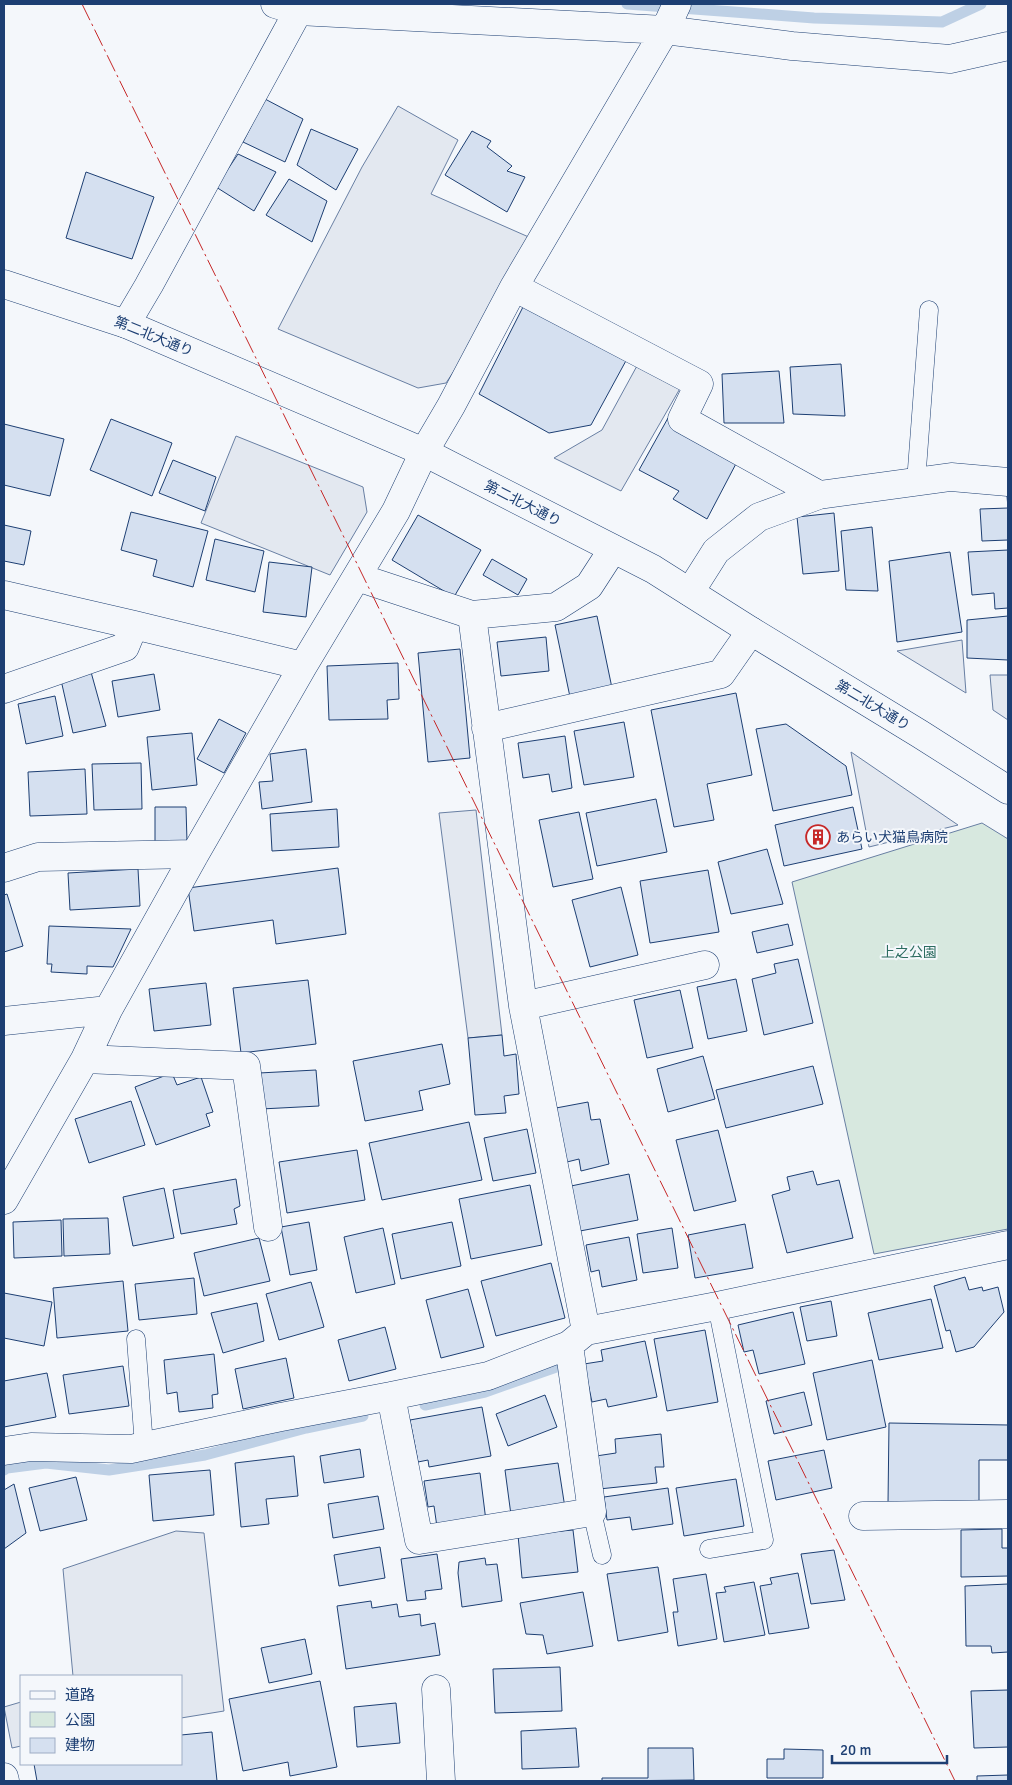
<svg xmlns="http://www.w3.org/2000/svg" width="1012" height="1785" font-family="Signika,'Noto Sans JP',sans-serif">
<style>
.green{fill:#d7e8df;stroke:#687fa3}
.parking{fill:#e3e8f0;stroke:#687fa3}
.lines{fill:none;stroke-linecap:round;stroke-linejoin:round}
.stream{stroke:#bed0e5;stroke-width:11}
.building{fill:#d5e0f0;stroke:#1d3f73}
.service-casing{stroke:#1d3f73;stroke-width:19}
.minor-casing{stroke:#1d3f73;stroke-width:29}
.tertiary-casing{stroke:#1d3f73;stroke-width:29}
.service{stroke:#f4f7fb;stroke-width:18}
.minor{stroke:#f4f7fb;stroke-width:28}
.tertiary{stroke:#f4f7fb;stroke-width:28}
.power{stroke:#c62828;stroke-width:1;stroke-dasharray:18 4 2.5 4;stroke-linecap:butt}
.labels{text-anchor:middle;stroke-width:4;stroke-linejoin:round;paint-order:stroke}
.street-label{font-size:14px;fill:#1d3f73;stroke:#f4f7fb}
.poi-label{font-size:14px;fill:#1d3f73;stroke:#f4f7fb;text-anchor:start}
.park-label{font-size:14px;fill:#2c6c60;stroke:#f4f7fb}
</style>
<rect width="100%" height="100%" fill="#f4f7fb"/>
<path class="green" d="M982 823 1008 839V1229L874 1254 792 882Z"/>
<path class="parking" d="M398 106 458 140 431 194 540 242 446 383 418 388 278 329 362 167Z
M638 364 682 385 621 491 554 458 602 430Z
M236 436 363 487 367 512 330 575 201 523Z
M962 640 966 693 897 651Z
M990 675H1008V720L993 710Z
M851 752 958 825 869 847Z
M476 810 502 1035 468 1038 439 813Z
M176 1531 204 1533 224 1711 181 1718V1676H73L63 1569Z
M21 1702V1746L12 1748 4 1707Z"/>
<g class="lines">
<path class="stream" d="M627 4 814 18 942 22 981 4
M425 1405 485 1392 562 1365
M4 1470 7 1468 46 1463 109 1470 205 1455 306 1428 363 1416"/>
</g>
<path class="building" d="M265 99 303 119 285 162 243 142Z
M311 129 358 149 336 190 297 165Z
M472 131 491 141 487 147 512 166 507 171 525 177 507 212 445 175Z
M238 154 276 172 254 211 216 187Z
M86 172 154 197 132 259 66 238Z
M289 179 327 201 312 242 266 215Z
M524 305 628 357 591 425 549 433 479 394Z
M841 364 845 416 793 414 790 367Z
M779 371 784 423H724L722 374Z
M668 418 739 458 707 519 673 499 679 491 639 470Z
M111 419 172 443 152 496 90 470Z
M4 424 64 439 50 496 4 485Z
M173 460 216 477 205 511 159 493Z
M1007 496H1008V540L982 541 980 509 1008 508Z
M131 512 208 531 193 587 153 576 157 560 121 550Z
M834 513 839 571 803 574 797 517Z
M418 515 481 550 454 597 392 560Z
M4 525 31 531 24 565 4 561Z
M872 527 878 591 846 590 841 531Z
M215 539 264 551 255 592 206 580Z
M1008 550V608L995 609 994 593 972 595 968 552Z
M950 552 962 632 897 642 889 561Z
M492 559 527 579 518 595 483 575Z
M269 562 312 567 306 617 263 612Z
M597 616 612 688 570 697 555 625Z
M1008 616V660L967 658V620Z
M546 637 549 671 501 676 497 642Z
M460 649 470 758 428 762 418 653Z
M398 663 399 699 387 700 388 719 329 720 327 666Z
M91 672 106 726 73 733 61 680Z
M154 674 160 710 118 717 112 681Z
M736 693 752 775 707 784 714 820 674 827 651 710Z
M55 696 63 736 26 744 18 704Z
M219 719 246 733 224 773 197 759Z
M624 722 634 777 584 785 574 731Z
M786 724 846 766 852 795 773 811 756 729Z
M192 733 197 785 152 790 147 737Z
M565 736 572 788 552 792 549 774 523 778 518 743Z
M306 749 312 802 262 809 259 782 273 781 270 754Z
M141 763 142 809 94 810 92 764Z
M85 769 87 814 30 816 28 772Z
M656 799 667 852 597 866 586 813Z
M155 807H186L187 842 155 843Z
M853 807 862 849 784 866 775 825Z
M337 809 339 847 272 851 270 814Z
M579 812 593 879 553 887 539 820Z
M767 849 783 904 731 914 718 862Z
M338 868 346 934 276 944 273 920 194 931 188 888Z
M138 869 140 906 70 910 68 873Z
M708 870 719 932 650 943 640 881Z
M621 887 638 955 590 967 572 900Z
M7 894 23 946 4 952V895Z
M788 924 793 945 757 953 752 932Z
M49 926 131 929 113 967 87 966V974L51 972 52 964H47Z
M798 959 813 1023 764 1035 752 979 776 973 774 964Z
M736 979 747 1031 708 1039 697 987Z
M308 980 316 1044 241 1053 233 988Z
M206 983 211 1025 154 1031 149 989Z
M680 990 693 1048 647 1058 634 1000Z
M502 1035 504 1056 516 1054 519 1094 504 1096 506 1113 475 1115 468 1038Z
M442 1044 450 1084 419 1091 423 1110 365 1121 353 1061Z
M703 1056 715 1099 668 1112 657 1069Z
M813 1066 823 1104 726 1128 716 1090Z
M316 1070 319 1106 261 1109 259 1073Z
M172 1073 177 1085 201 1077 213 1112 206 1114 210 1126 156 1145 135 1087Z
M131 1101 145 1145 89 1163 75 1119Z
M588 1102 591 1120 600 1119 609 1164 581 1171 579 1159 567 1162 556 1108Z
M469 1122 482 1180 382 1200 369 1143Z
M527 1129 536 1173 493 1181 484 1138Z
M718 1130 736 1201 694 1211 676 1140Z
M357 1150 365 1200 287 1213 279 1162Z
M813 1171 817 1185 839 1180 853 1238 787 1253 772 1195 790 1190 787 1177Z
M629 1174 638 1220 580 1231 571 1186Z
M236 1179 240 1206 234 1209 237 1224 181 1234 173 1190Z
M530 1185 542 1245 471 1259 459 1199Z
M164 1188 174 1238 133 1246 123 1197Z
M108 1218 110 1254 64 1256 63 1219Z
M61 1220 62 1256 14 1258 13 1222Z
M309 1222 317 1270 290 1275 281 1227Z
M452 1222 461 1266 401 1279 392 1234Z
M745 1224 753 1268 695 1278 688 1235Z
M383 1228 395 1284 356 1293 344 1237Z
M672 1228 678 1268 643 1273 637 1234Z
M629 1237 637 1280 602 1287 599 1270 591 1272 586 1245Z
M259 1238 270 1281 204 1296 194 1253Z
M551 1263 565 1318 496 1336 481 1281Z
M965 1277 969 1290 982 1287 983 1291 998 1287 1004 1312 974 1347 956 1352 950 1330 946 1331 934 1286Z
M194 1278 197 1314 139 1320 135 1284Z
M123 1281 128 1331 57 1338 53 1288Z
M311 1282 324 1327 279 1340 266 1294Z
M468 1289 484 1347 441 1358 426 1300Z
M4 1293 52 1302 44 1346 4 1338Z
M931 1299 943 1348 879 1360 868 1313Z
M831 1301 837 1336 807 1341 800 1307Z
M257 1303 264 1341 223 1353 211 1313Z
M793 1312 805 1364 759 1374 753 1350 744 1352 738 1325Z
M385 1327 396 1369 349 1381 338 1340Z
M705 1330 718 1402 667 1411 654 1339Z
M645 1341 657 1397 608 1407 606 1399 592 1402 584 1364 603 1361 601 1350Z
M214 1354 218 1394 212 1395 213 1408 179 1412 177 1392 167 1394 164 1360Z
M286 1358 294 1398 243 1409 235 1369Z
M872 1360 886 1427 827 1440 813 1373Z
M123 1366 129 1406 69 1414 63 1375Z
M47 1373 56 1417 4 1427V1381Z
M804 1392 812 1425 774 1434 766 1401Z
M545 1395 557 1427 508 1446 496 1414Z
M482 1407 491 1456 429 1467 428 1460 418 1462 410 1420Z
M889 1423 1008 1425V1460H979V1503H888Z
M661 1434 664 1467H655L657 1483 599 1489 596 1456 616 1453 615 1439Z
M360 1449 364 1477 324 1483 320 1456Z
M824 1450 832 1488 776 1500 768 1461Z
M294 1456 298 1496 266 1499 269 1524 241 1527 235 1463Z
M558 1463 565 1508 511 1515 505 1470Z
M210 1470 214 1515 153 1521 149 1475Z
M480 1473 486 1521 437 1527 434 1506 428 1507 424 1481Z
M76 1477 87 1520 40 1531 29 1488Z
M736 1479 744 1526 684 1536 676 1488Z
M14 1484 26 1533 4 1549V1490Z
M668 1488 673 1524 632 1530 630 1517 607 1520 604 1497Z
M378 1496 384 1529 333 1538 328 1504Z
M1002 1529V1548H1008V1576L961 1577V1530Z
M573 1530 578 1572 522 1578 518 1535Z
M380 1547 385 1578 339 1586 334 1555Z
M834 1550 845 1600 811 1604 801 1554Z
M437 1554 442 1589 425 1591 426 1599 407 1601 401 1559Z
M485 1558 486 1565 497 1564 502 1601 462 1607 458 1573 459 1562Z
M658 1567 668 1632 618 1641 607 1574Z
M798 1573 809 1628 769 1634 760 1586 772 1584 770 1578Z
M706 1574 717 1639 678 1646 673 1612H678L673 1579Z
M754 1582 765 1635 724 1642 716 1593 726 1592 724 1587Z
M1008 1584V1652L992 1653 991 1646H966L965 1586Z
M583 1592 593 1646 547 1654 543 1635 526 1634 520 1603Z
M371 1601 372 1608 397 1604 399 1617 420 1614 421 1626 435 1623 440 1655 346 1669 337 1606Z
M305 1639 312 1674 269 1683 261 1648Z
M560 1667 562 1711 495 1713 493 1669Z
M320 1681 337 1767 290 1776 288 1762 243 1771 229 1699Z
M1008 1690V1747L974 1748 971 1691Z
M396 1703 400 1743 357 1747 354 1707Z
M576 1728 579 1767 522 1769 521 1731Z
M212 1732 217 1781H37L34 1764H181V1735Z
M648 1748H693L694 1780 602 1781V1778H648Z
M784 1749 823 1750V1778H767V1759H784Z
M1008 1775V1781H977V1776Z"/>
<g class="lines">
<g class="service-casing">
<path id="service" d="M916 482 929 310
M136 1339 144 1446
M592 1512 602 1555
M709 1549 764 1540 717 1306"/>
</g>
<g class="minor-casing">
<path id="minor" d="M275 4 298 11 665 30 792 46 950 59 1008 46
M514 287 699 384 682 419 819 495
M126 324 149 285 302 4
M357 577 472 615 556 607 589 586 613 549
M690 592 716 551 759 517 819 495 951 477 1008 482
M4 595 134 625 303 666
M472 615 523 1006 586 1331
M4 689 125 647 134 625
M486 728 721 674 751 631
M4 868 38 857 195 854
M523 1006 705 965
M4 1021 108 1010
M85 1059 246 1066 268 1227
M4 1200 85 1059 108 1010 195 854 303 666 396 511 424 452 451 406 514 287 665 30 677 4
M391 1396 419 1540 592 1512 569 1345
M4 1451 31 1447 131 1449 281 1417 391 1396 488 1376 569 1345 586 1331 717 1306 1008 1245
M863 1516 1008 1514
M436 1689 441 1781
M4 1777 5 1781"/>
</g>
<g class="tertiary-casing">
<path id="tertiary" d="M4 284 126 324 424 452 653 569 751 631 920 734 1008 790"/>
</g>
<use href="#service" class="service"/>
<use href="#minor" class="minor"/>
<use href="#tertiary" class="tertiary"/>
<path class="power" d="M82 4 955 1781"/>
</g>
<defs>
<g id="building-ring" transform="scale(1.25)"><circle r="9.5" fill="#f4f7fb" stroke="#c62828" stroke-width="1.5"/><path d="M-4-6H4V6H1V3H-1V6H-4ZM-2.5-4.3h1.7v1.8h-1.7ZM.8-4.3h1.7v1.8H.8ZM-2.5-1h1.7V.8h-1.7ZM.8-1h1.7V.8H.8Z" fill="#c62828"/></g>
</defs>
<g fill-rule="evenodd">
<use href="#building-ring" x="818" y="837"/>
</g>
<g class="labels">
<g class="street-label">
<text transform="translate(154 336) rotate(22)" y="5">第二北大通り</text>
<text transform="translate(523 503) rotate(27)" y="5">第二北大通り</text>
<text transform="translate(873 705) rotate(31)" y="5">第二北大通り</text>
</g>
<g class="poi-label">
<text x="836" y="842">あらい犬猫鳥病院</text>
</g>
<g class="park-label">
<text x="909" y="957">上之公園</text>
</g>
</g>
<rect width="1012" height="1785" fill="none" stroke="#1d3f73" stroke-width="10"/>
<rect x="20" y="1675" width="162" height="90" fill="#f4f7fb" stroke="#9eadc5"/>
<rect x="30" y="1691" width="25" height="8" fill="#f4f7fb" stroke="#9eadc5"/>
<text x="65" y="1700" font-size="15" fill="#1d3f73">道路</text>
<rect x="30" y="1712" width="25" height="15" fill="#d7e8df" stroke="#9eadc5"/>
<text x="65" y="1725" font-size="15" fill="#1d3f73">公園</text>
<rect x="30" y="1738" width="25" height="15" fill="#d5e0f0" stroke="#9eadc5"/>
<text x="65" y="1750" font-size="15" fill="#1d3f73">建物</text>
<path d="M832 1755v8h115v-8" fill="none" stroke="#1d3f73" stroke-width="2.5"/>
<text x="840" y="1755" font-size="15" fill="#1d3f73" stroke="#f4f7fb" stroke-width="4" paint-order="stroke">20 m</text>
</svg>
